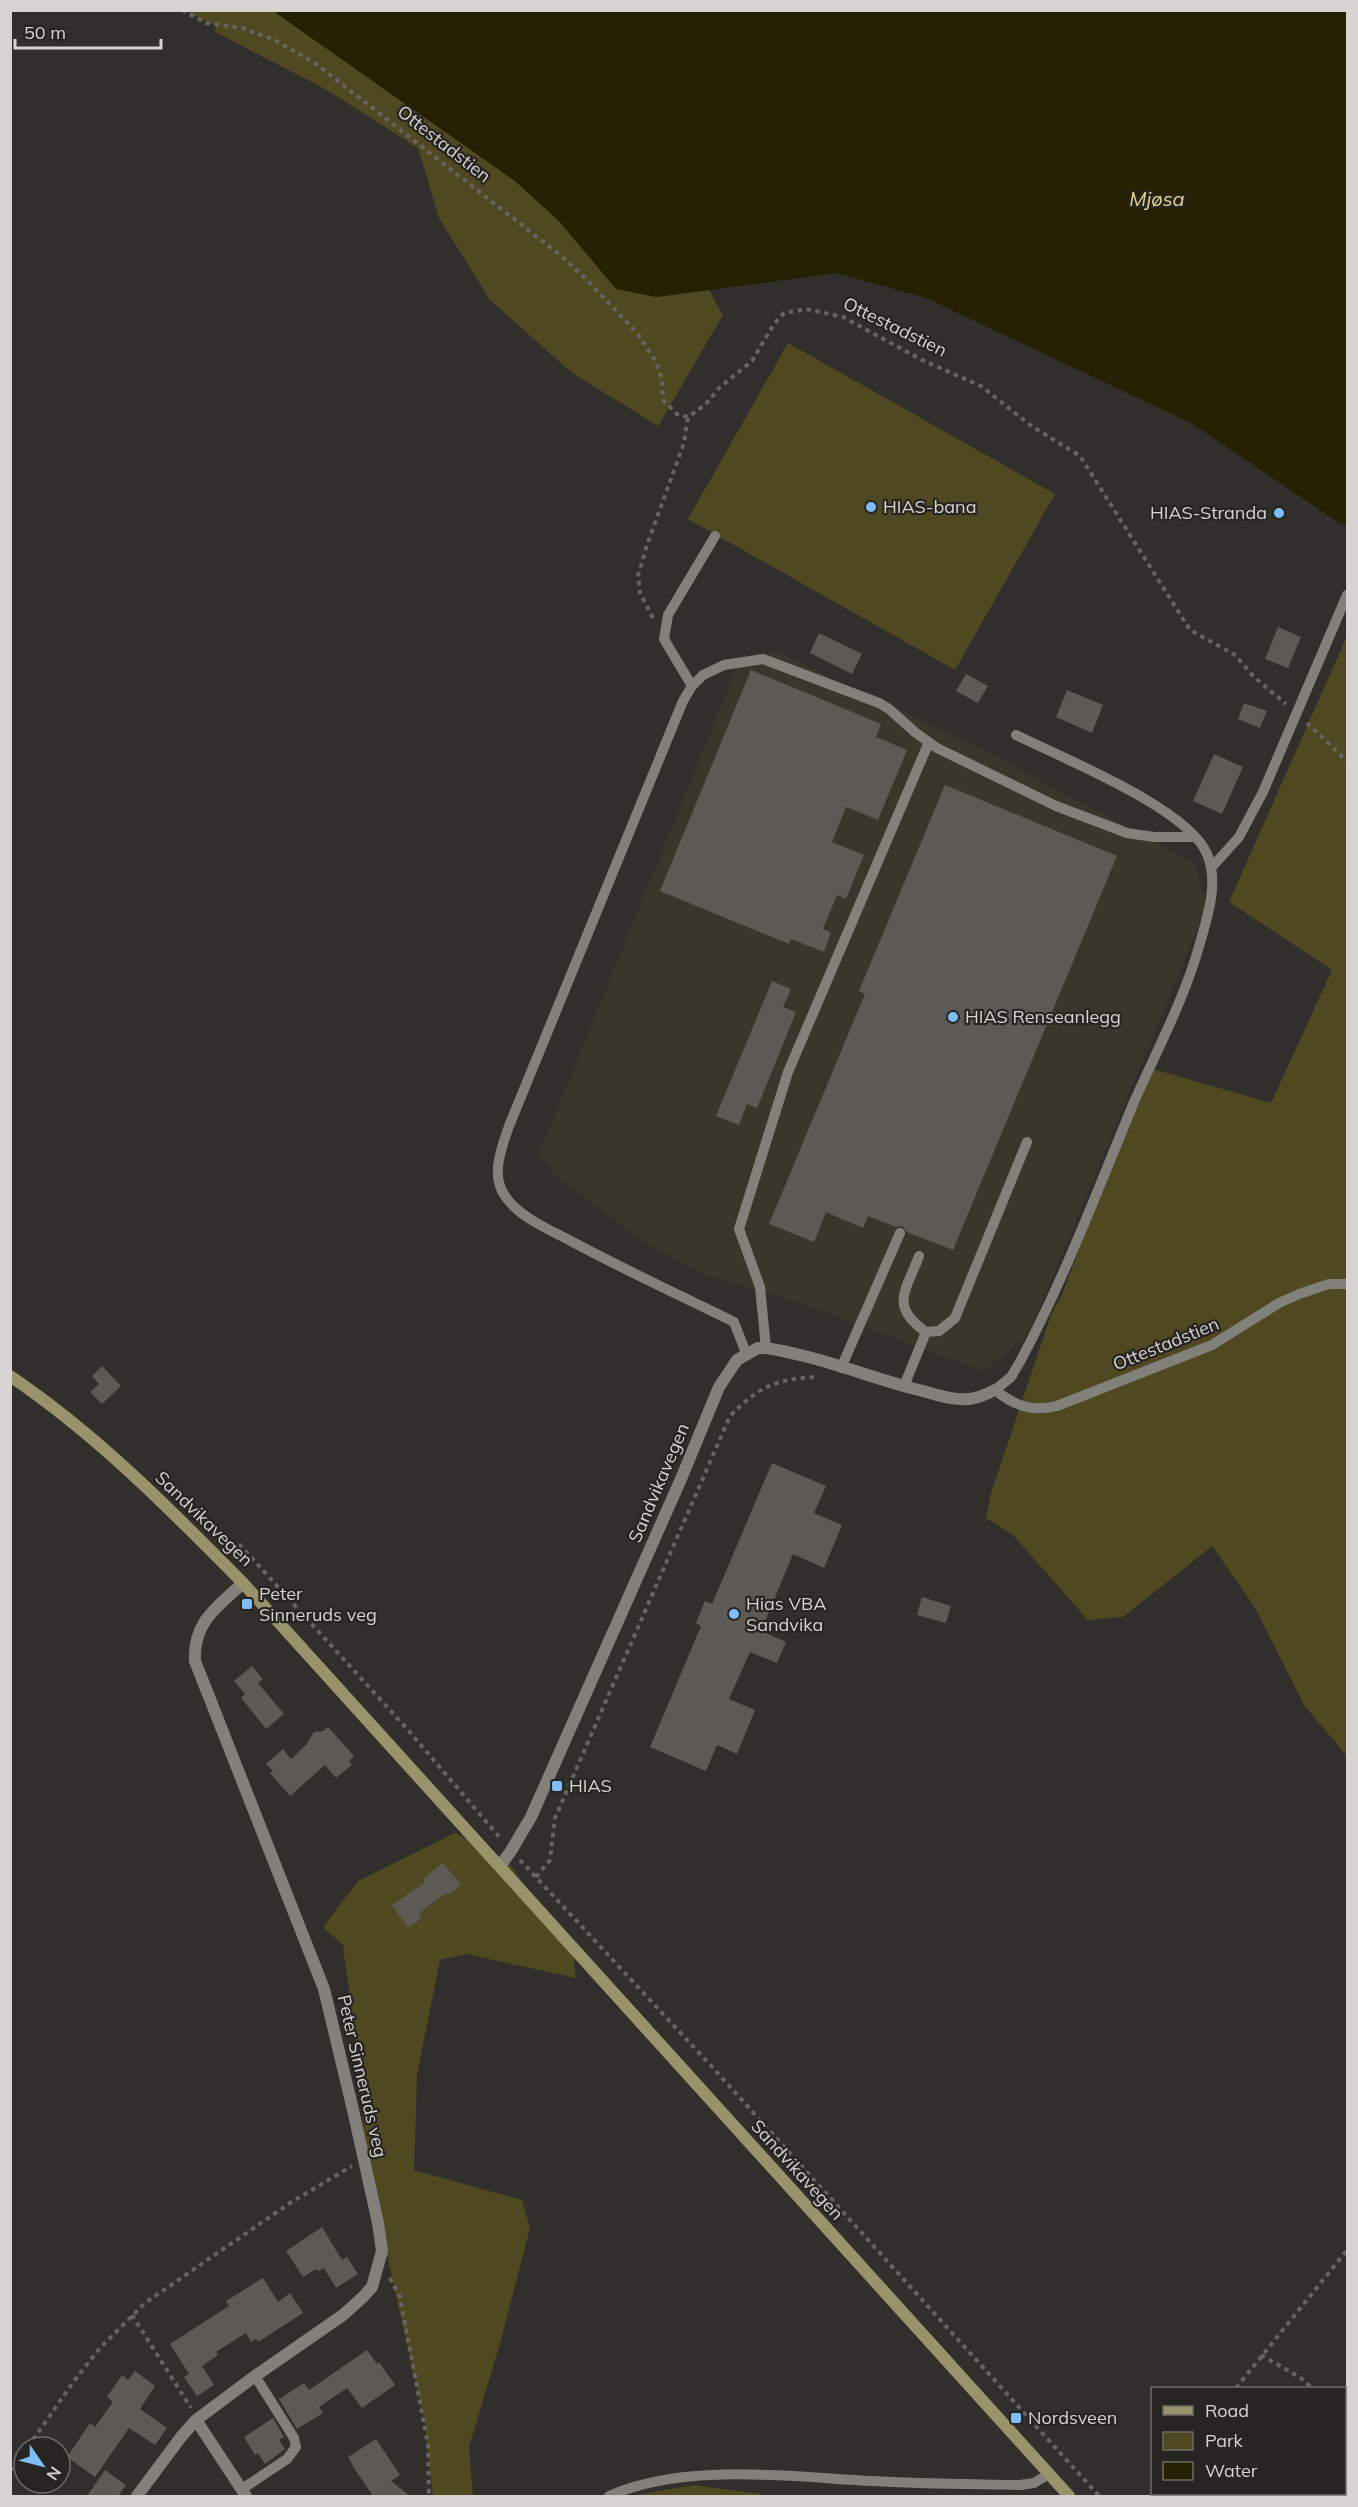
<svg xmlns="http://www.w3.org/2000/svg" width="1358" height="2507" font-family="Mulish,sans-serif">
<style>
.built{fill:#39372c}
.green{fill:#504821}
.water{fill:#262002}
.building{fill:#5b5a55}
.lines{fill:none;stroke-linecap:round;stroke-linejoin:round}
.path{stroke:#656460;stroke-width:4;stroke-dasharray:4.5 4.5;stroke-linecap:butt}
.service{stroke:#81807b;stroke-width:10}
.minor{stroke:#81807b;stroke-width:12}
.secondary{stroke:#9a926a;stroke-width:12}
.poi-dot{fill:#7fbdf9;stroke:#262521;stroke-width:2}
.labels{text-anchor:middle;stroke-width:4.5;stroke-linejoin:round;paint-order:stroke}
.street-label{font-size:18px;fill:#d5d4d1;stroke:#262521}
.poi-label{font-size:18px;fill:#d5d4d1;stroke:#262521;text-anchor:start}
.water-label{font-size:20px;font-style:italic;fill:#e4d691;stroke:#262521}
</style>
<rect width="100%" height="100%" fill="#302f2b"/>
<path class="built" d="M775 651 993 755 1195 864 1207 906 1029 1334 984 1371 792 1300 704 1274 646 1243 556 1176 539 1154 738 665Z"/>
<path class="green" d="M197 10 276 11V13L515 181 558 220 656 297 709 290 723 315 658 426 571 372 490 300 439 218 418 148 325 89 215 32 216 26 189 13Z
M788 343 1055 494 955 670 688 519Z
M1347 636V1756L1304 1705 1254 1606 1212 1546 1123 1617 1088 1620 1013 1535 986 1518 991 1493 1051 1315 1062 1295 1102 1187 1153 1069 1271 1103 1332 970 1229 902Z
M455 1833 507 1861 572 1950 576 1978 466 1954 440 1960 417 2074 414 2170 522 2200 530 2228 501 2340 469 2447 473 2496H433L425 2424 383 2237 367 2174 359 2059 343 1949 345 1947 323 1927 358 1881Z
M694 2485 760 2494 759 2496H631Z"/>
<path class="water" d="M276 11H1347V526L1338 522 1191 423 926 298 837 273 656 297 616 289 558 220 515 181 276 13Z"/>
<path class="building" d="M1278 627 1301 637 1288 668 1265 659Z
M819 633 862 654 852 674 810 653Z
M751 670 881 724 876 737 907 750 878 820 846 807 832 842 864 855 846 899 837 895 823 929 831 933 824 952 791 939 789 944 660 891Z
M966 674 988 686 978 703 956 691Z
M1067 690 1103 705 1092 733 1056 717Z
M1244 703 1267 711 1260 728 1238 719Z
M1214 754 1243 767 1222 814 1193 801Z
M945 785 1117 856 953 1250 907 1232 902 1226 896 1227 868 1216 863 1228 826 1212 814 1242 769 1224 865 994 859 991Z
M772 981 791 989 783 1007 796 1012 757 1108 747 1104 739 1125 716 1116Z
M102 1366 121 1386 102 1404 90 1392 99 1384 92 1376Z
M772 1463 826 1486 814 1513 842 1525 824 1568 793 1554 761 1631 786 1642 777 1663 750 1652 729 1699 755 1710 737 1754 717 1745 706 1771 650 1747 701 1626 696 1623 705 1601 712 1604Z
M922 1597 951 1606 946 1623 917 1615Z
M252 1666 263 1679 258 1683 284 1714 266 1729 241 1698 245 1694 234 1681Z
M328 1727 354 1756 349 1761 352 1765 336 1778 325 1765 290 1796 270 1773 273 1771 266 1764 283 1749 291 1759 306 1745 314 1732 323 1731Z
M443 1863 461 1885 448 1895 446 1893 419 1913 422 1918 408 1928 392 1905 425 1882 423 1879Z
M322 2227 342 2260 347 2257 358 2274 336 2288 324 2268 318 2271 316 2269 303 2277 286 2251Z
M263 2278 278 2302 290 2293 303 2313 258 2342 256 2339 251 2342 246 2333 216 2352 218 2355 202 2366 214 2385 197 2396 184 2377 189 2374 170 2344 229 2306 226 2301Z
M367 2350 377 2364 379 2362 395 2385 362 2408 347 2388 319 2407 323 2413 297 2429 279 2399 304 2383 309 2390Z
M135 2371 155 2386 140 2409 167 2428 155 2445 129 2428 95 2477 67 2457 90 2423 95 2427 113 2402 107 2397 122 2375 128 2380Z
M273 2418 284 2437 279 2440 285 2449 265 2464 258 2453 255 2455 244 2437Z
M376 2439 400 2475 391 2481 410 2496H373L356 2471 348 2457Z
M105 2470 126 2485 118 2496H87Z"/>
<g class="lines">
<path class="path" d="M182 10 206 23 242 28 273 39 315 63 560 255 585 278 638 334 656 362 662 379 663 400 677 414 688 417 706 404 719 388 752 361 774 324 784 313 806 309 843 317 922 360 981 386 1030 425 1080 456 1190 630 1235 655 1254 677 1286 704
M653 618 640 593 638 576 647 545 684 443 688 417
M1307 723 1348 762
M239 1544 408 1730 501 1839
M520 1860 714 2069 1099 2496
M536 1877 550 1860 555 1818 730 1416C760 1386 775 1379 817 1377
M390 2278 400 2297 428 2445 429 2496
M132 2315 191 2408
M1261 2355 1301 2378 1312 2388
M1236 2388 1348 2249
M1344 2413 1348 2415
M28 2447 74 2381 100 2348 145 2303 290 2203 352 2166
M10 2471 24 2452
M1187 2496 1188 2494"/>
<path class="service" d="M715 536 668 615 664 639 692 686 683 701 509 1126C502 1147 490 1175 505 1196 519 1217 548 1229 569 1240 623 1269 679 1295 734 1322L746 1353
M692 686 703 675 724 665 763 659 879 703 889 709 916 733 937 748 1056 806 1127 833 1154 837H1195
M1016 735C1062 758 1188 808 1207 854 1219 882 1208 915 1200 943 1185 998 1157 1050 1134 1102 1098 1189 1065 1277 1021 1360L1011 1377 995 1390C1015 1406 1031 1412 1057 1406L1212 1345 1279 1303 1299 1294 1329 1284H1348
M1211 868 1239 837 1263 792 1347 595
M919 1256C906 1291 889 1306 926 1332
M766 1348 760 1287 739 1229 788 1072 929 742
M841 1368 900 1233
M904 1386 926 1332 939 1331 955 1318 1027 1142
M242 2489 287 2459 296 2447 294 2438 255 2376
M609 2496C684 2462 792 2477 873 2481 922 2484 971 2484 1020 2485L1034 2483 1049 2474"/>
<path class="minor" d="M500 1866 511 1851 531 1817 681 1479 719 1387 737 1360 758 1348H766C818 1356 868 1377 919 1390 935 1394 953 1401 969 1399 979 1398 987 1394 995 1390
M196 2420 246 2496
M137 2496 181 2437 196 2420 255 2376 343 2315 363 2297 372 2287 382 2251 378 2223 353 2110 324 1989 195 1661C193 1622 217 1607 243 1583"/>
<path class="secondary" d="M10 1376C96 1434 170 1509 243 1583L1069 2496"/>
</g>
<g class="poi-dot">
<circle cx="871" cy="507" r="6"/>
<circle cx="1279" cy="513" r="6"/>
<circle cx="953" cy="1017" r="6"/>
<rect x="241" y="1598" width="12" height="12" rx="3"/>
<circle cx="734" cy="1614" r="6"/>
<rect x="551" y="1780" width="12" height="12" rx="3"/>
<rect x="1010" y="2412" width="12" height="12" rx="3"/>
</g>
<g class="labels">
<g class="street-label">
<text transform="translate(444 144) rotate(38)" y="6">Ottestadstien</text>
<text transform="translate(895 327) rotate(26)" y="6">Ottestadstien</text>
<text transform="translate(1166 1344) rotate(-22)" y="6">Ottestadstien</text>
<text transform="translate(659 1483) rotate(-67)" y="6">Sandvikavegen</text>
<text transform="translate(204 1519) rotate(44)" y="6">Sandvikavegen</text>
<text transform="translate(362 2076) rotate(77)" y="6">Peter Sinneruds veg</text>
<text transform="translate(797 2170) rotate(48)" y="6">Sandvikavegen</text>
</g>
<g class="poi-label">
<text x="883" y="513">HIAS-bana</text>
<text x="1267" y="519" text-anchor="end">HIAS-Stranda</text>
<text x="965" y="1023">HIAS Renseanlegg</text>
<text x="259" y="1600">Peter<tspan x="259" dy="21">Sinneruds veg</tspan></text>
<text x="746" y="1610">Hias VBA<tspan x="746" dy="21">Sandvika</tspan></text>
<text x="569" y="1792">HIAS</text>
<text x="1028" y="2424">Nordsveen</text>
</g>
<g class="water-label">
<text x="1157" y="206">Mjøsa</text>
</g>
</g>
<rect width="1358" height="2507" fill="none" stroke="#d5d4d1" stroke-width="24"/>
<rect x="1151" y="2387" width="195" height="108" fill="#262521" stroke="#6c6b67" stroke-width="1.5"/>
<rect x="1163" y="2406" width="30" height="9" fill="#9a926a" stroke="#6c6b67" stroke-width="1.5"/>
<text x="1205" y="2417" font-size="18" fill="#d5d4d1">Road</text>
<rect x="1163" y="2432" width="30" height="18" fill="#504821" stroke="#6c6b67" stroke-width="1.5"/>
<text x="1205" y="2447" font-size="18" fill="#d5d4d1">Park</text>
<rect x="1163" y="2462" width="30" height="18" fill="#262002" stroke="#6c6b67" stroke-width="1.5"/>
<text x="1205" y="2477" font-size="18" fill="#d5d4d1">Water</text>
<g transform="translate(42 2465) rotate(125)"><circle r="28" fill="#262521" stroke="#6c6b67" stroke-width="1.5"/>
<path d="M0-4.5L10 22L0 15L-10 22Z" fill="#7fbdf9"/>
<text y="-9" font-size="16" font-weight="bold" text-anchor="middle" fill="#d5d4d1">N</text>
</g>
<path d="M15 39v9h146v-9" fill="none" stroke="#d5d4d1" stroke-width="3"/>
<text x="24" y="39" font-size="18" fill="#d5d4d1" stroke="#262521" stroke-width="4.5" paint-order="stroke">50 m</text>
</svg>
